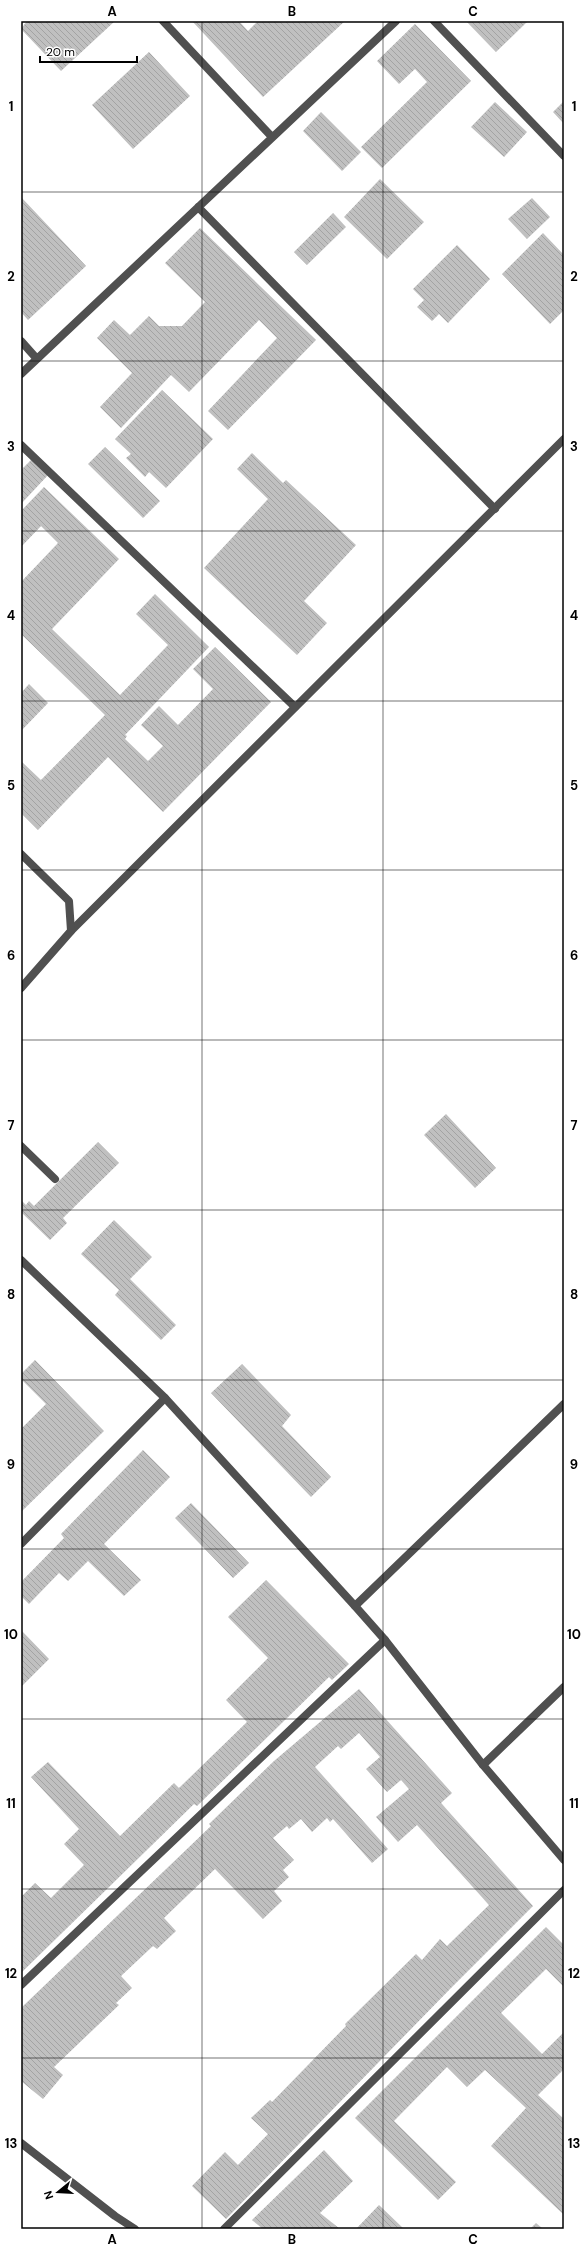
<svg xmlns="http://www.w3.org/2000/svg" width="585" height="2250" font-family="'DM Sans',sans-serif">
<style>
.building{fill:url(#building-back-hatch)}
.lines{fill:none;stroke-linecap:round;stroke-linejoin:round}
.service{stroke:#505050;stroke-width:8}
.minor{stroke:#505050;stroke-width:8}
.tertiary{stroke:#505050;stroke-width:8}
.grid{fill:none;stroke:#000;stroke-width:1;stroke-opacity:0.55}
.neatline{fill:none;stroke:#000;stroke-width:1.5}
.grid-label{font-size:13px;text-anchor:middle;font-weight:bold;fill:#000}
</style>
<defs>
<pattern id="building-back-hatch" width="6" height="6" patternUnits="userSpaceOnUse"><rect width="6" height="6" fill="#c0c0c0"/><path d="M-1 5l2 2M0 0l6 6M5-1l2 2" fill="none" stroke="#a3a3a3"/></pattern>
</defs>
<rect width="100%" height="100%" fill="#fff"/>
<path class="building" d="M27 21H115L61 71 21 29Z
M192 21H239L248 31 258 21H345L263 97Z
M466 21H528L496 52Z
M415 24 471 81 382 168 361 147 427 82 415 69 399 84 377 61Z
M149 52 190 96 133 149 92 105Z
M564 101V124L553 112Z
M495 102 527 132 504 157 471 127Z
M321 112 361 152 342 171 303 131Z
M380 179 424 222 387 259 344 217Z
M21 197 86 266 28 320 21 312Z
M532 198 550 217 527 239 508 219Z
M333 213 346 227 307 265 294 252Z
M200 228 316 340 228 430 208 411 277 338 259 320 189 392 171 375 121 428 100 407 132 373 97 338 114 320 130 335 149 316 159 326H182L205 302 165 263Z
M543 233 564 255V310L550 324 502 274Z
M457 245 490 279 448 323 439 314 432 321 417 307 424 300 413 289Z
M162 390 213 439 166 488 149 472 145 477 126 458 131 454 115 439Z
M105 447 160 501 143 518 88 464Z
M252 453 283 483 286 480 356 545 304 601 327 623 297 655 204 568 268 499 237 469Z
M32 459 48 475 21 504V470Z
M44 487 119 559 52 629 120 695 168 645 136 614 155 594 209 647 125 735 127 736 125 739 148 761 163 746 141 725 159 706 178 725 213 689 193 669 215 647 271 702 163 812 108 757 38 830 21 813V761L41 780 105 715 21 634V582L58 543 41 526 21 547V511Z
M29 684 48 703 21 731V693Z
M446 1114 496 1168 475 1188 424 1135Z
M98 1142 119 1163 63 1218 67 1223 50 1240 21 1212V1200L26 1205 29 1201 34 1206Z
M114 1220 152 1257 130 1279 176 1325 161 1340 115 1295 119 1290 81 1254Z
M35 1360 104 1431 21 1512V1429L46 1404 21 1379V1374Z
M242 1364 291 1415 282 1426 331 1477 311 1497 211 1393Z
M143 1450 170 1477 104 1544 141 1580 124 1596 88 1561 68 1581 59 1573 29 1604 21 1596V1582L64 1538 61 1534Z
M191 1503 249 1563 233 1578 175 1518Z
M266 1580 349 1664 332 1680 329 1677 197 1806 194 1804 21 1973V1897L35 1883 51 1898 84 1865 64 1844 79 1829 31 1777 48 1762 120 1836 174 1783 179 1788 247 1722 226 1700 268 1658 228 1617Z
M21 1630 49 1659 21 1687Z
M359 1689 452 1793 441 1803 533 1906 450 1989 226 2219 192 2186 225 2152 238 2165 268 2134 251 2118 270 2100 272 2102 346 2026 345 2024 416 1954 422 1960 440 1939 447 1946 489 1905 417 1825 398 1842 376 1817 409 1789 401 1780 387 1792 366 1769 380 1757 359 1733 341 1749 338 1746 315 1767 388 1849 372 1863 333 1819 330 1822 327 1818 312 1832 301 1819 289 1829 287 1826 273 1838 294 1860 283 1870 289 1877 274 1891 282 1901 263 1919 215 1869 164 1918 176 1931 157 1949 153 1946 121 1976 132 1988 116 2003 119 2005 54 2067 63 2075 43 2099 21 2081V2008L211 1826 209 1824 274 1761Z
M546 1927 564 1945V1987L546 1969 501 2013 542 2054 564 2032V2069L538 2095 564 2119V2215L491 2146 526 2108 485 2070 467 2087 447 2067 394 2121 456 2182 438 2200 355 2118Z
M324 2150 353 2181 320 2213 340 2229H263L252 2220Z
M379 2205 404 2229H356Z
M536 2223 543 2229H530Z"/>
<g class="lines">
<path class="service" d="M434 21 564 156
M71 931 564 439
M21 1146 55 1179
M21 1544 165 1398
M483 1765 564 1687
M21 1985 385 1640
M21 2143 115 2216 135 2229
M224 2229 564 1890"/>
<path class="minor" d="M163 21 272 137
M198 207 495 509
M21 341 37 359
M21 374 396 21
M21 445 295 707
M21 854 69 901 71 931 21 988
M355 1606 564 1404"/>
<path class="tertiary" d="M21 1260 165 1398 355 1606 385 1640 483 1765 564 1860"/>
</g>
<path class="grid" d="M202 21V2229M383 21V2229M21 192H564M21 361H564M21 531H564M21 701H564M21 870H564M21 1040H564M21 1210H564M21 1380H564M21 1549H564M21 1719H564M21 1889H564M21 2058H564"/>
<rect width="585" height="2250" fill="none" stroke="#ffffff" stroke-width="44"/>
<g transform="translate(58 2192) rotate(252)" stroke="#ffffff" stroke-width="3" paint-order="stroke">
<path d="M0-3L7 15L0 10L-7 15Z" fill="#000000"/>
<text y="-6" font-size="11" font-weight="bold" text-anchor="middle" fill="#000000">N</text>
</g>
<path d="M40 56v6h97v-6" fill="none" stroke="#000000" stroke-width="2"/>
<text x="46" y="56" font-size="12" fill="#000000" stroke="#ffffff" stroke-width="3" paint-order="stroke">20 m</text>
<rect x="22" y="22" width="541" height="2206" class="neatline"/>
<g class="grid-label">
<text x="112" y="16">A</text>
<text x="292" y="16">B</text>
<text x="473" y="16">C</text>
<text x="11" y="111">1</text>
<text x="574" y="111">1</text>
<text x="11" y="281">2</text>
<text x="574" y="281">2</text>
<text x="11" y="451">3</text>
<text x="574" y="451">3</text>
<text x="11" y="620">4</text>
<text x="574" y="620">4</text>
<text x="11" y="790">5</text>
<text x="574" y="790">5</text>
<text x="11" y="960">6</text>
<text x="574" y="960">6</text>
<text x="11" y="1130">7</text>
<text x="574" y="1130">7</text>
<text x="11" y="1299">8</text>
<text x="574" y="1299">8</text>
<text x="11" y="1469">9</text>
<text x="574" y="1469">9</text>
<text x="11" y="1639">10</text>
<text x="574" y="1639">10</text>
<text x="11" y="1808">11</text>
<text x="574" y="1808">11</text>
<text x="11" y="1978">12</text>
<text x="574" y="1978">12</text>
<text x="11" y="2148">13</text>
<text x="574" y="2148">13</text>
<text x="112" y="2244">A</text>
<text x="292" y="2244">B</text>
<text x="473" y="2244">C</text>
</g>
</svg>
